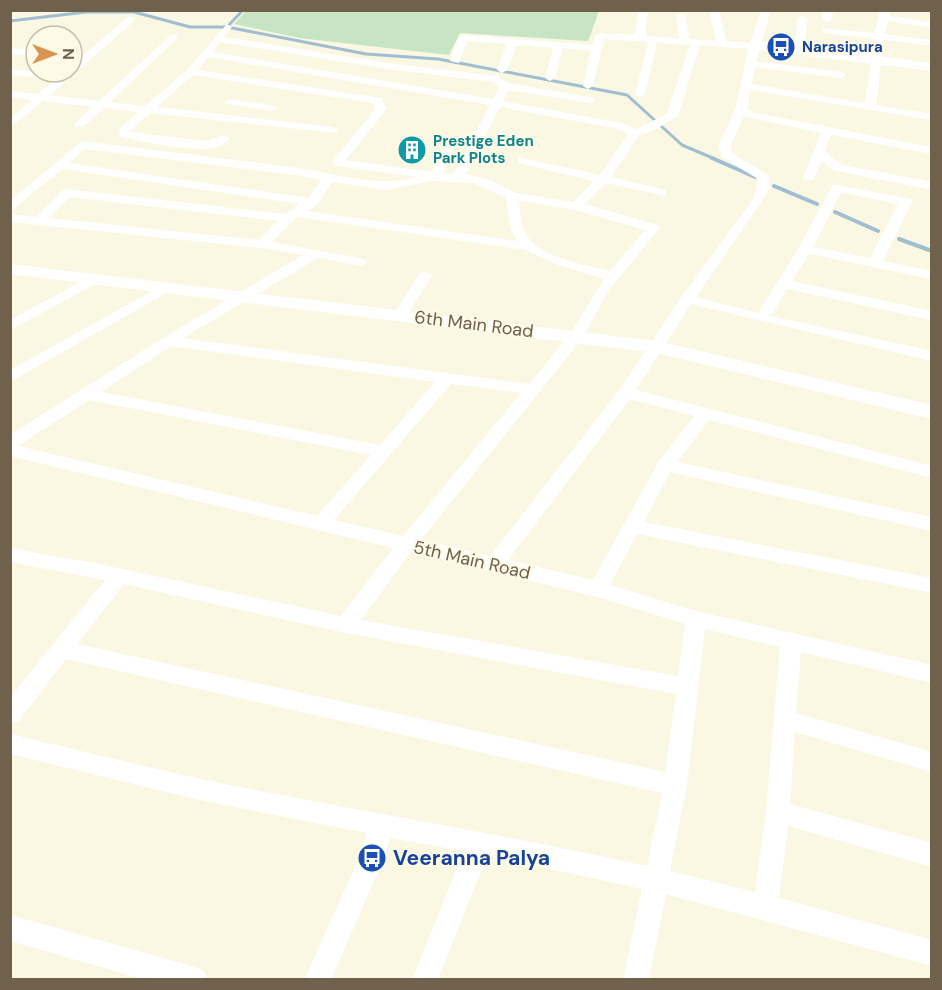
<svg xmlns="http://www.w3.org/2000/svg" width="942" height="990" font-family="'DM Sans',sans-serif">
<style>
.green{fill:#c7e5c2}
.lines{fill:none;stroke-linecap:round;stroke-linejoin:round}
.stream-far1{stroke:#a0bdd2;stroke-width:3}
.stream{stroke:#a0bdd2;stroke-width:4}
.minor{fill:#fff;fill-rule:evenodd}
.tertiary{fill:#fff;fill-rule:evenodd}
.labels{text-anchor:middle;stroke-width:4.5;stroke-linejoin:round;paint-order:stroke}
.far-transit-label{font-size:15px;font-weight:bold;fill:#164399;stroke:#fdfae7;text-anchor:start}
.far-culture-label{font-size:15px;font-weight:bold;fill:#0d838f;stroke:#fdfae7;text-anchor:start}
.street-label{font-size:18px;fill:#6f614b;stroke:#fdfae7}
.near-transit-label{font-size:21px;font-weight:bold;fill:#164399;stroke:#fdfae7;text-anchor:start}
</style>
<rect width="100%" height="100%" fill="#faf7e2"/>
<path class="green" d="M247 10H599V11L588 41 460 33 449 55 299 38 234 24Z"/>
<g class="lines">
<path class="stream-far1" d="M10 21 86 12H134L190 27H227L243 10
M227 27 366 54 438 59 627 95 682 145 715 159"/>
<path class="stream" d="M712 158 755 177
M774 186 817 204
M835 212 878 231
M899 239 932 251"/>
<path class="minor" d="M638 10H648L645 36 679 38 676 16 681 13 686 16 689 39 716 41 709 10H719L726 41 750 43 761 10H771L756 61 841 72 846 75 841 78 755 67 752 84 865 103 874 39 826 33 823 32V28L875 33 880 10H890L889 16 932 22V28L888 21 885 34 932 40V46L884 40 876 105 932 114V120L750 90 747 109 755 113 932 147V154L831 135 825 151 840 164 932 182V190L832 170 822 161 813 180H805L803 177 821 133 744 116 730 147 732 153 768 175 770 189 696 297 758 313 798 249 833 184 911 199 912 202 883 261 932 271V279L809 254 792 281 932 311V320L787 289 771 316 932 351V361L691 304 636 390 932 466V478L709 420 677 462 932 517V531L670 472 644 522 932 578V593L637 534 610 585 696 611 932 665V683L801 652 796 713 932 752V772L795 732 790 804 932 843V867L788 826 779 898 932 940V966L666 894 649 980H623L642 889 487 855 438 980H412L464 851 390 838 384 858 331 980H304L360 856 367 833 200 800 10 754V734C74 749 137 765 201 779 350 810 498 833 647 866L662 793 66 659 18 722 10 724V698L105 580 10 562V548L99 564 341 616 393 548 10 456V435L163 338 303 255 262 248 10 222V214L36 217 63 190 67 189 285 214 300 204 62 169 10 212V201L82 141C152 150 222 158 291 167 335 172 373 189 417 177L338 166 332 162 375 109 373 103 193 75 157 107 333 127 339 130 333 133 150 113 129 132 206 141 224 135 230 138C226 142 220 148 214 148 192 152 141 142 119 136L120 128 138 112 104 108 83 127H75V123L92 107 43 101 10 128V119L32 100 10 97V91L38 94 55 79 10 75V69L61 74 72 72V65L128 17H134V21L50 95 99 101 171 35H177V39L110 102 145 106 187 70 227 24 232 27 224 37 395 64 497 76 508 83 594 98 595 100 590 103 508 90 503 101 622 123 636 129 667 114 690 45 657 43 645 94 640 97 635 94 648 42 604 39 593 86 588 89 583 86 591 51 563 48 555 78 550 81 545 78 553 48 517 45 507 70 502 73 497 70 507 44 467 41 459 63 450 61 458 38 463 35 593 45 595 36 600 33 635 35ZM220 42 395 70 494 82 499 87 493 99 213 52ZM700 45 748 49 735 110 718 147 723 158 758 179 754 198 682 296 620 389 490 556 421 540 582 339 608 291 660 228 658 225 585 204 606 183 666 196V190L611 177 639 135 653 131 678 116ZM208 57 490 105 472 139 445 141 432 172 346 160 387 109 381 98 198 70ZM500 107 619 129 628 134 600 175 518 157V163L594 181 573 202 516 193 490 180 466 174ZM454 147H468L454 173H443ZM85 149 295 175 321 180 309 198 69 163ZM431 181 473 183 506 198 510 228 517 241 307 211 317 205 332 182 386 190ZM841 192 898 204 870 258 813 247ZM70 197 277 221 259 240 49 218ZM519 201 575 210 645 230 610 271C585 264 540 259 525 233 520 224 521 212 519 201ZM297 217 526 250 555 264 604 279 570 334 529 384 183 338 318 258 361 266 368 262 361 258 272 242ZM171 346 435 382 380 445 101 392ZM451 384 521 393 403 536 334 520ZM630 399 694 416 659 461 593 580 508 560ZM89 400 371 455 317 516 18 446ZM411 552 598 597 685 624 678 676 361 620ZM124 584 346 633 676 694 665 772 77 644ZM705 629 780 647 766 812 755 892 670 871 687 785Z
M824 10H834L830 22 822 20Z
M802 16 807 19 805 49 800 52 795 49 797 19Z
M10 48 36 50V56L10 54Z
M230 99 272 105 278 108 272 111 226 104 224 102Z
M425 272 432 276 405 318 400 319 395 318 393 315 420 273Z
M94 275 101 279 99 282 10 330V320Z
M165 284 170 285V291L10 382V370Z
M10 915 195 967 204 971 208 980H146L10 941Z"/>
<path class="tertiary" d="M754 42 781 43 932 63V71L750 49V43Z
M10 264 657 341 932 405V419L657 353 10 274Z"/>
</g>
<defs>
<g id="bus-disc" transform="scale(1.5)"><circle r="9.5" fill="#1a4fb4" stroke="#fdfae7"/><path d="M-5-6H5V4H4V6H2V4H-2V6H-4V4H-5ZM-3.5-4V0h7V-4ZM-3.5 1.2v1.5H-2V1.2ZM2 1.2v1.5H3.5V1.2Z" fill="#fff"/></g>
<g id="building-disc" transform="scale(1.5)"><circle r="9.5" fill="#0f9aa8" stroke="#fdfae7"/><path d="M-4-6H4V6H1V3H-1V6H-4ZM-2.5-4.3h1.7v1.8h-1.7ZM.8-4.3h1.7v1.8H.8ZM-2.5-1h1.7V.8h-1.7ZM.8-1h1.7V.8H.8Z" fill="#fff"/></g>
</defs>
<g fill-rule="evenodd">
<use href="#bus-disc" x="781" y="47"/>
<use href="#building-disc" x="412" y="150"/>
<use href="#bus-disc" x="372" y="858"/>
</g>
<g class="labels">
<g class="far-transit-label">
<text x="802" y="52">Narasipura</text>
</g>
<g class="far-culture-label">
<text x="433" y="146">Prestige Eden<tspan x="433" dy="17">Park Plots</tspan></text>
</g>
<g class="street-label">
<text transform="translate(474 324) rotate(7)" y="6">6th Main Road</text>
<text transform="translate(472 560) rotate(13)" y="6">5th Main Road</text>
</g>
<g class="near-transit-label">
<text x="393" y="865">Veeranna Palya</text>
</g>
</g>
<rect width="942" height="990" fill="none" stroke="#6f614b" stroke-width="24"/>
<g transform="translate(54 54) rotate(90)"><circle r="28" fill="#fdfae7" stroke="#c4bda9" stroke-width="1.5"/>
<path d="M0-4.5L10 22L0 15L-10 22Z" fill="#da9451"/>
<text y="-9" font-size="16" font-weight="bold" text-anchor="middle" fill="#6f614b">N</text>
</g>
</svg>
